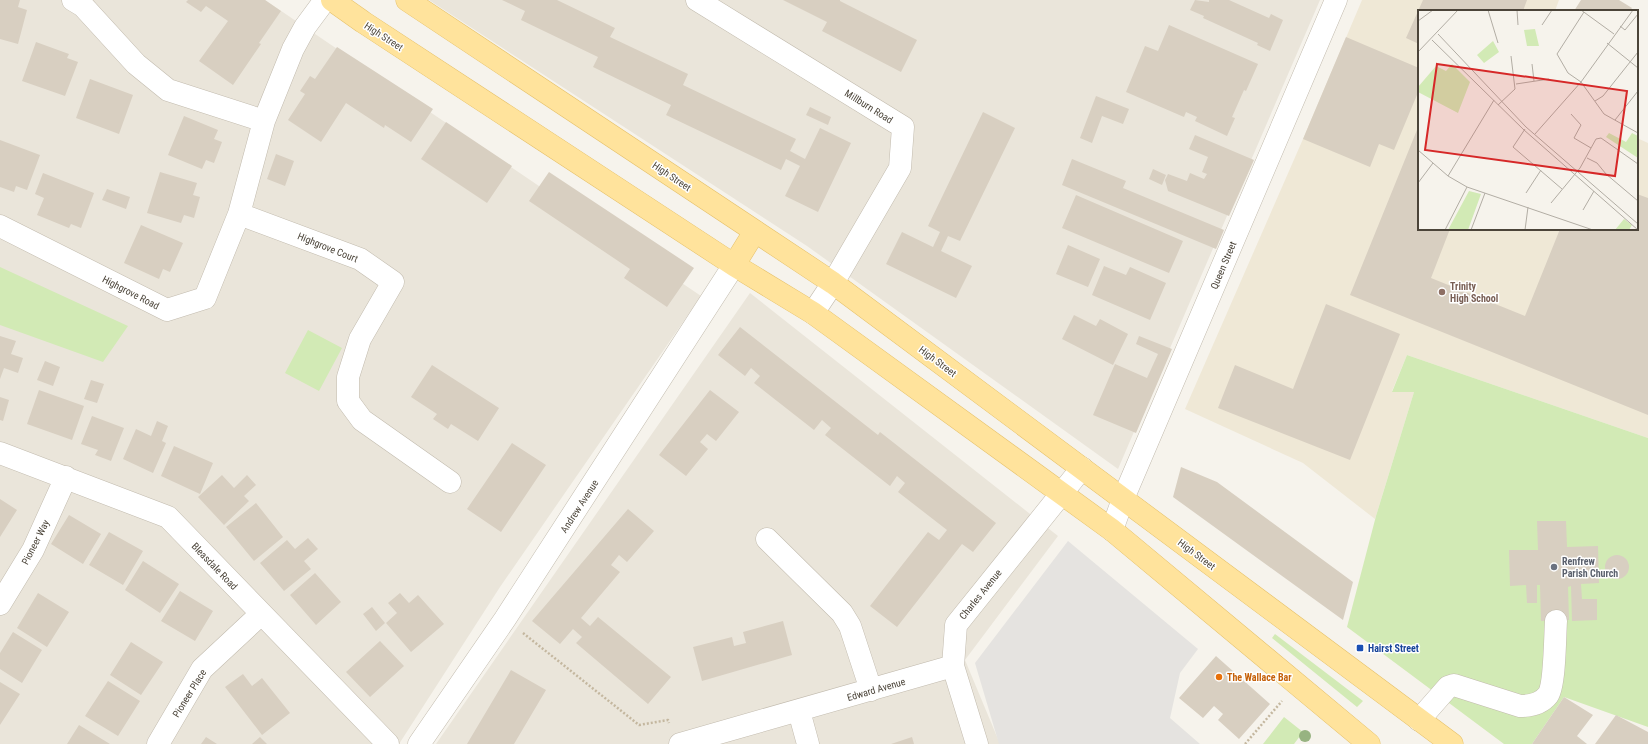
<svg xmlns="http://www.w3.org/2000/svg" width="1648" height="744" font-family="'Roboto Condensed',sans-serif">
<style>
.residential{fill:#eae5da}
.education{fill:#efe8d6}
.green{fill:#d2eab5}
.parking{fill:#e5e3e0}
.building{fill:#d8cfc1}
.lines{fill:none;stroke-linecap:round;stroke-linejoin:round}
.minor-casing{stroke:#c2bbae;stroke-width:23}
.major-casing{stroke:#e6c16a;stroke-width:23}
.path{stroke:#c4b79f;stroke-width:2.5;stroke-dasharray:2 2;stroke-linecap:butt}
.minor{stroke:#fff;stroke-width:22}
.major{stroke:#ffe39c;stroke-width:22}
.tree{fill:#97b381}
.education-dot{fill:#8d6e63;stroke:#fff;stroke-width:1.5}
.worship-dot{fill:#6b7280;stroke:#fff;stroke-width:1.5}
.transit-dot{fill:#1a4fb4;stroke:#fff;stroke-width:1.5}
.food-dot{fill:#e8710a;stroke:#fff;stroke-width:1.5}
.labels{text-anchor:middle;stroke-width:3;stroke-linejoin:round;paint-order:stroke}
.street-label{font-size:10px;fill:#4b4439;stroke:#fff}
.education-label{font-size:10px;font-weight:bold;fill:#785e54;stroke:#fff;text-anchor:start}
.worship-label{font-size:10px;font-weight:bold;fill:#5b616d;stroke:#fff;text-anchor:start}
.transit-label{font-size:10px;font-weight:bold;fill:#164399;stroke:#fff;text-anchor:start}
.food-label{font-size:10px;font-weight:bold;fill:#c56008;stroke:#fff;text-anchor:start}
.inset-road{fill:none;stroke:#b2ada4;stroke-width:1}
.view{fill:#d62828;fill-opacity:0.15;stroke:#d62828;stroke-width:2}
.inset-edge{fill:none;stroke:#4b4439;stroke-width:2}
</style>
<rect width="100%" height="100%" fill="#f6f3ec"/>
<path class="residential" d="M0 0H265L701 296 500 587 399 744H0Z
M429 0H1320L1118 469 807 246Z
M750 293 1058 536 965 660 1000 744H436Z"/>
<path class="education" d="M1362 0H1559L1555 11H1419V229H1637V138L1648 143V438L1407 355 1392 391 1414 392 1375 519 1303 463 1185 409 1303 139Z"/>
<path class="green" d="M0 267 128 326 103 362 0 325Z
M308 330 342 348 319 391 285 373Z
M1407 355 1648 438V727L1564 697 1532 744H1504L1347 627 1376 516 1414 392H1392Z
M1275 634 1363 701 1357 707 1272 638Z
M1284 717 1303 732 1294 744H1263Z"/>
<path class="parking" d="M1068 541 1198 649 1180 673 1170 718 1200 744H999L975 663Z"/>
<path class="building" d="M0 0H20L18 7 27 10 18 44 0 39Z
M188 0H265L281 11 259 43 261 44 233 85 199 61 228 21 206 6 201 12 186 2Z
M502 0H557L615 28 610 37 688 74 683 85 796 139 790 151 805 159 820 128 851 143 818 212 785 196 800 166 786 159 781 170 666 115 671 105 593 67 598 57 521 20 525 11Z
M783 0H840V1L917 40 901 72 822 31 827 22Z
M1195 0 1209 2V0H1229L1269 18 1271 14 1283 20 1270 51 1257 45 1258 43 1203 18 1204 16 1190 10Z
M1423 0H1527L1523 11H1419V44L1406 38Z
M1581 0H1619L1632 8 1630 11H1574Z
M1169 25 1258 64 1246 91 1244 90 1232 117 1235 118 1227 136 1195 121 1197 117 1186 112 1184 117 1126 92 1145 46 1158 51Z
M1346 37 1419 68V90L1394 150 1379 144 1370 167 1303 139Z
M36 42 69 54 67 58 78 62 65 96 22 81Z
M337 47 433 109 411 142 385 125 384 128 346 103 321 142 288 120 305 94 300 91 310 76 315 79Z
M90 79 133 95 119 134 76 118Z
M1096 96 1129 109 1123 124 1102 116 1092 143 1080 138Z
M810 107 831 117 828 125 806 115Z
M983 112 1015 128 960 241 948 236 941 251 972 266 956 298 886 264 902 232 933 247 940 232 928 226Z
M184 116 218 130 214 139 222 142 214 163 206 160 202 169 168 155Z
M446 122 512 166 487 203 421 159Z
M1419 125V229H1450L1431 278 1525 316 1560 229H1637V194L1648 198V415L1350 295Z
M1195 135 1254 160 1229 216 1168 191 1165 180 1168 174 1187 181 1190 173 1204 179 1207 174 1202 172 1208 157 1189 149Z
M0 140 40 155 27 190 16 186 14 192 0 187Z
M276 154 294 161 285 186 267 179Z
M1072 159 1126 181 1123 188 1224 230 1216 249 1062 185Z
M1153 169 1166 175 1162 185 1149 179Z
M160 172 197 183 193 195 200 197 194 218 184 215 181 223 147 213Z
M549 172 694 268 667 307 624 278 630 269 529 201Z
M43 173 94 193 81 228 71 224 69 228 37 215 44 198 35 194Z
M107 189 130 197 126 209 102 200Z
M1076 195 1183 241 1169 273 1062 228Z
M141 225 183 243 170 272 163 269 159 279 124 263Z
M1068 245 1100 259 1088 287 1056 274Z
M1104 266 1126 275 1130 267 1166 283 1150 320 1092 295Z
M1326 304 1400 334 1350 460 1218 408 1235 365 1293 389Z
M1074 315 1096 326 1100 319 1128 334 1113 365 1062 339Z
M740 327 878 435 880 432 996 523 973 552 962 544 897 627 870 606 928 532 939 540 947 530 898 492 905 483 897 476 890 486 825 435 831 428 822 420 814 430 754 383 760 376 751 368 745 376 718 355Z
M0 336 16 341 11 354 23 358 18 373 4 368 0 379Z
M1139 336 1172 349 1136 433 1093 415 1115 364 1147 378 1158 354 1136 344Z
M45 361 60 367 53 386 37 380Z
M432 365 499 408 478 441 451 424 448 429 433 419 437 414 411 397Z
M91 380 104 384 97 403 84 399Z
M39 390 84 406 72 440 27 424Z
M710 390 739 412 716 441 707 434 700 442 708 449 686 476 659 455Z
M0 397 9 400 3 421 0 420Z
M92 416 124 428 111 461 95 455 98 450 81 444Z
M157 421 168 426 162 441 166 443 153 473 123 459 136 429 151 436Z
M512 443 546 465 501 532 467 509Z
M174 446 213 463 200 494 161 476Z
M1181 467 1217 482 1353 582 1343 620 1173 497Z
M222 475 234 488 247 475 256 485 244 496 249 501 224 525 198 497Z
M0 499 17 510 0 537Z
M256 503 283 537 254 561 226 527Z
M628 509 654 531 627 562 619 555 611 565 620 572 581 618 590 626 598 617 671 677 648 704 576 643 582 637 573 629 560 644 532 621Z
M69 515 101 534 83 564 51 544Z
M1537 521H1566L1567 547 1598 546 1599 583 1581 584 1582 599H1597V620L1572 621 1571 586 1568 587 1569 620 1541 621 1540 585H1537V603H1527L1526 585 1510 586 1509 550H1538Z
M109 532 143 551 123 585 89 565Z
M308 538 318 549 304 561 311 569 284 591 260 563 287 540 295 549Z
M1605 567a12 12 0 1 1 24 0a12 12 0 1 1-24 0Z
M143 561 179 584 160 613 125 590Z
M315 573 341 602 316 625 290 595Z
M180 591 213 611 195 641 161 621Z
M38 593 69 612 47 647 17 628Z
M400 593 409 603 418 595 444 624 411 652 386 623 397 613 388 603Z
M372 607 385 623 376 631 363 614Z
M783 621 792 655 702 681 693 647 732 637 734 646 746 643 743 632Z
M13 632 42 650 22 683 0 669V653Z
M380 641 404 666 370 697 346 672Z
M131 642 163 662 141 695 110 675Z
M1216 656 1270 704 1239 739 1218 720 1223 714 1214 706 1203 718 1179 698Z
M511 670 546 690 514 744H467Z
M243 674 252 686 262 678 290 713 262 735 225 687Z
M108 681 140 701 118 736 85 716Z
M0 682 20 694 0 725Z
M1564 697 1593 715 1577 736 1587 744H1532Z
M1616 715 1648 732V744H1595Z
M79 725 110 744H67Z
M206 737 217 744H201Z
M260 737 267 744H252Z
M912 737 914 744H891Z"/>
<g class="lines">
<g class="minor-casing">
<path id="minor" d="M73 0 83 6 136 64 168 90 264 121
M697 0 903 127 900 168 833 283 813 313
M239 214 360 259 393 282 360 339 348 377V401L362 420 450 482
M0 226 167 310 205 298 239 214 264 121 293 49 305 27 325 0
M0 453 168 517 388 744
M1112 530 1123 499 1336 0
M767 539 842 613 850 626 871 690
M0 604 33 550 66 477
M799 711 808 744
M1419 720 1448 687 1454 685 1520 706C1531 706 1541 704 1548 695 1555 685 1555 635 1556 621
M158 744 202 669 261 614
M419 744 505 619 734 265
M680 744 953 666
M977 744 953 666 956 625 1082 468"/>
</g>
<g class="major-casing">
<path id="major" d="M332 0 363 22 734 265 813 313 1112 530 1369 744
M407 0 833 283 1452 744
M734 265 755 231"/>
</g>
<path class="path" d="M523 633 639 725 668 720 669 723
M1245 744 1282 701"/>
<use href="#minor" class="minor"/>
<use href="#major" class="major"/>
</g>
<circle class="tree" cx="1305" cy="736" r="6"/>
<circle class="education-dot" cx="1442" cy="292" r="4"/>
<circle class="worship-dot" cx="1554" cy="567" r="4"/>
<rect class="transit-dot" x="1356" y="644" width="8" height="8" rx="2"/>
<circle class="food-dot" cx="1219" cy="677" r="4"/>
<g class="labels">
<g class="street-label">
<text transform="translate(384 36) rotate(33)" y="4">High Street</text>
<text transform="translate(869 106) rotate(32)" y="4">Millburn Road</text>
<text transform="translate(672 176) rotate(34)" y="4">High Street</text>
<text transform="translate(328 247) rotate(22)" y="4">Highgrove Court</text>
<text transform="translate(1223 265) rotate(-67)" y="4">Queen Street</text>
<text transform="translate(131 292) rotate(27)" y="4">Highgrove Road</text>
<text transform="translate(938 361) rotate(37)" y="4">High Street</text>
<text transform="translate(579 506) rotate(-57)" y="4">Andrew Avenue</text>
<text transform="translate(35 542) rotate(-63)" y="4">Pioneer Way</text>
<text transform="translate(1197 554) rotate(37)" y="4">High Street</text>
<text transform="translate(215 566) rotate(46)" y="4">Bleasdale Road</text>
<text transform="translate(980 594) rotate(-51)" y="4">Charles Avenue</text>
<text transform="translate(876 689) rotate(-16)" y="4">Edward Avenue</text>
<text transform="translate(189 693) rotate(-58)" y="4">Pioneer Place</text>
</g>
<g class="education-label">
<text x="1450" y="290">Trinity<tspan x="1450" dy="12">High School</tspan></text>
</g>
<g class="worship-label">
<text x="1562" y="565">Renfrew<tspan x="1562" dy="12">Parish Church</tspan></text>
</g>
<g class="transit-label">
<text x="1368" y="652">Hairst Street</text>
</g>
<g class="food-label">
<text x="1227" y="681">The Wallace Bar</text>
</g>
</g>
<g transform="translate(1418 10)">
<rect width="220" height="220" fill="#f6f3ec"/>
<path d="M117 19 121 36H109L106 20ZM75 31 81 42 66 53 59 45ZM34 54 52 72 40 103 0 82V77L18 56 28 61ZM191 123 208 132 214 123 220 126V148L188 127ZM51 181 63 184 50 220H30ZM206 209 214 215 211 220H197Z" fill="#d2eab5"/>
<path class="inset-road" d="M70 0 80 33M99 0 100 15M163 0 196 24M166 2 139 44 150 63 163 72 186 104 220 123M0 11 15 0M124 15 134 0M202 16 207 20 220 4M20 24 108 117 220 214M14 30 106 120 220 220M189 33 220 58M0 42 40 0M114 54 116 71M98 74 131 69M177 91 185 86 220 42M80 95 97 79 93 46M153 104 163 115 156 128 173 138M197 110 220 81M107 119 95 137 144 179M117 124 163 72 215 0M0 140 30 166 49 177 175 220M169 148 179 153 188 164 220 191M30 166 76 90M0 173 15 153M108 183 123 160M133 193 162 158 178 129 183 128 220 154M165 200 176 181M27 220 49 177M53 220 67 183M107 220 110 197"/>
<path class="view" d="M19 54 209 81 197 166 7 140Z"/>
<rect width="220" height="220" class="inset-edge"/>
</g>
</svg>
